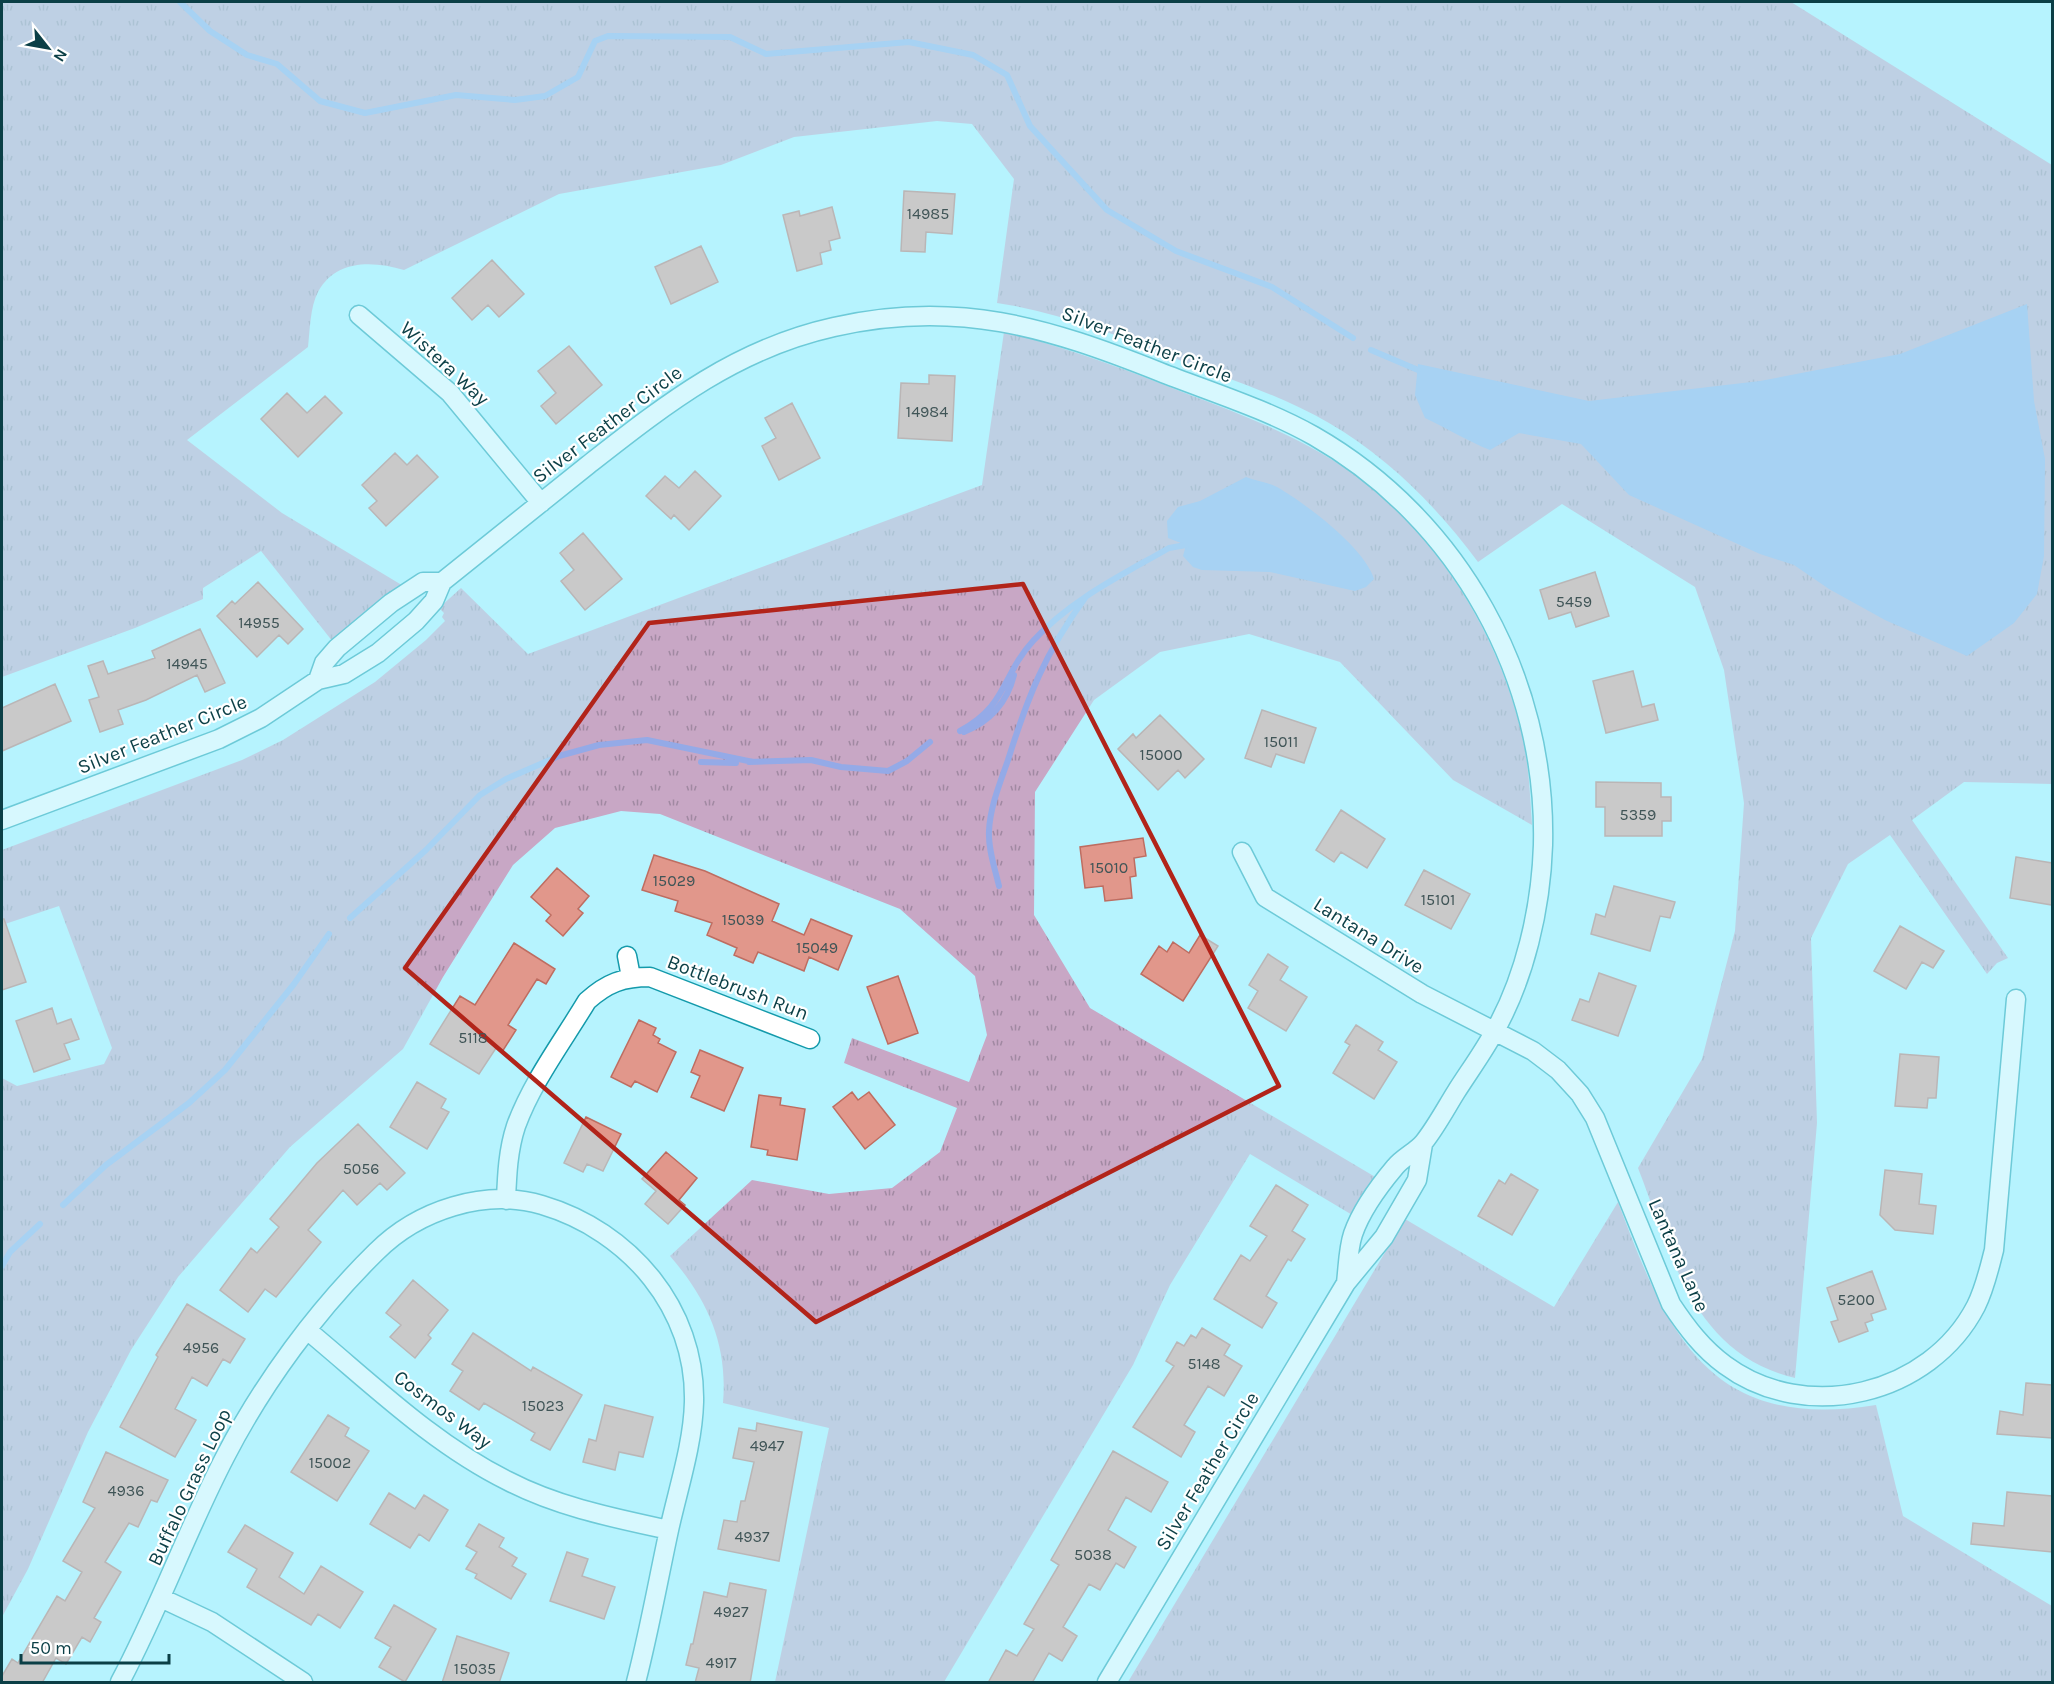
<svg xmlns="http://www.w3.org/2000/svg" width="2054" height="1684" font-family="Karla,sans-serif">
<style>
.grass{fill:url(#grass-tufts)}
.water{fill:#94aae7}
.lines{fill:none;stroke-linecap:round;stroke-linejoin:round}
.stream{stroke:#94aae7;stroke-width:6}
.building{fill:#e1978b;stroke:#be6d61;stroke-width:1.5}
.street-casing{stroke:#149aab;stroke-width:21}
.street{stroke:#fff;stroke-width:18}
.marked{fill:none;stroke:#b2241a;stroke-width:4.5;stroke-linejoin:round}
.labels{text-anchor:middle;stroke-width:4.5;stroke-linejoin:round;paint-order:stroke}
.number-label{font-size:16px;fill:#405557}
.street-label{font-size:20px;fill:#0b3f46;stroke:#fff}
</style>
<defs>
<pattern id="grass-tufts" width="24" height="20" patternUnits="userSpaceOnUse" patternTransform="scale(1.5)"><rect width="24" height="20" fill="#c8a7c5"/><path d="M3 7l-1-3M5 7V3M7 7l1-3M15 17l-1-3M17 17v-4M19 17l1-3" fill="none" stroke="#a189a2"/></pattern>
</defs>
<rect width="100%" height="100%" fill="#b6f3fe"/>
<path class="grass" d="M2 2H1791L2052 165V784L1964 782 1912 820 2008 958 1997 963 1987 974 1890 835 1848 864 1811 938 1817 1123 1795 1378C1692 1353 1672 1255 1638 1168L1702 1059 1735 931 1744 803 1724 670 1695 587 1562 504 1478 562C1437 507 1389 458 1329 423 1281 395 1226 378 1174 358 1116 335 1059 312 997 303L1014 179 972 124 937 121 794 137 721 165 559 194 404 270C373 261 336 259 318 292 310 307 310 330 308 347L187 440 282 513 405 587 333 642 261 551 203 588V599L135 628 2 677Z
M1004 332C1066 347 1125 369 1185 393 1227 409 1270 425 1310 447 1418 504 1495 618 1522 735 1529 764 1530 796 1532 825L1453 780 1340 662 1249 634 1160 652 1094 700 1035 792 1034 915 1090 1008 1377 1178 1354 1216 1250 1154 1170 1285 1133 1365 944 1682H775L829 1428 723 1403C728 1345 708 1300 670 1256L752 1180 829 1194 892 1188 940 1152 957 1108 844 1063 852 1038 969 1082 987 1035 975 976 900 909 660 814 621 811 555 828 513 865 443 977 403 1049 290 1147 178 1277 131 1350 88 1432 28 1569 2 1617V1078L17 1086 104 1064 112 1048 59 906 2 925V850L242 760 283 740 375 682 426 640 445 621 442 617 444 613 439 608 461 588 528 654 982 485Z
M1618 1202C1668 1336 1710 1432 1876 1405L1903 1516 2052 1606V1682H1128L1405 1219 1554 1307Z"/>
<path class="water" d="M2027 304 2034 401 2045 459 2044 556 2037 594 2014 623 1967 656 1885 620 1829 589 1794 565 1760 554 1629 495 1581 444 1519 433 1490 450C1467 441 1447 428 1425 418L1415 395 1418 364 1589 401 1760 381 1900 354Z
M1246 477C1256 481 1268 482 1277 487 1305 503 1365 548 1374 579L1366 587 1355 591 1270 572 1202 570 1193 567 1183 556 1186 545 1168 538 1167 521 1178 507 1200 501Z"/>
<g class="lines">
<path class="stream" d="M180 2 210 31 247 55 277 64 320 101 365 113 456 95 515 100 545 96 578 77 595 41 608 36 730 37 766 54 909 42 973 55 1007 75 1030 126 1107 210 1176 251 1272 287 1353 338
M1371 350 1418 370
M960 731C1008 705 1001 676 1033 641 1070 600 1122 575 1169 548L1186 545
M964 732C991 721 1007 703 1014 675
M701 762 736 763
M749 762 811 760 841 767 888 771 907 761 930 742
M999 886C995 869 988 849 989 831 990 807 1000 783 1008 760 1028 696 1045 653 1085 598
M350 918 426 850 480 795 506 779 559 756 599 745 647 740 753 762
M63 1205 106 1165 189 1103 225 1070 294 984 329 934
M2 1266 10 1252 40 1224"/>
</g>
<path class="building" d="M904 191 955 194 952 234 926 232 925 252 901 251Z
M832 207 840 238 829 241 831 250 820 253 822 264 797 271 783 215 799 211 800 216Z
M701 246 718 282 671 304 655 267Z
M492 260 524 294 499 317 488 305 472 320 452 298Z
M569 346 602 385 556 424 541 406 556 393 538 371Z
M929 375 955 376 952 441 898 438 901 383 929 384Z
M287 393 307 413 325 396 342 413 298 457 261 419Z
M792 403 820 458 779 480 762 446 776 438 765 418Z
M395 453 407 465 417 455 438 477 386 526 369 508 377 501 362 485Z
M695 471 721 496 689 530 674 515 671 519 646 496 665 476 679 488Z
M583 533 622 579 585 610 561 581 574 570 560 553Z
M1595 572 1609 616 1576 627 1571 612 1549 619 1540 590Z
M258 582 303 629 288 644 279 635 257 657 217 616 232 601 235 604Z
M200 629 225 683 205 692 197 675 146 700 118 710 123 724 100 732 89 700 99 697 88 666 103 661 108 674 155 658 152 651Z
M1633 671 1642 707 1654 704 1658 720 1606 733 1593 681Z
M55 684 71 721 2 751V708Z
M1262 710 1316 728 1304 763 1276 754 1271 767 1245 758Z
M1160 715 1204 759 1185 778 1178 770 1158 790 1118 749 1133 734 1136 738Z
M1596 782 1661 783V797H1671V821H1662V836H1605V807H1596Z
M1341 810 1385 839 1367 868 1341 852 1334 862 1316 850Z
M1143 838 1146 856 1134 858 1136 876 1130 877 1132 898 1105 901 1103 886 1085 888 1080 847Z
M654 855 705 871 779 904 772 921 804 935 811 919 852 936 838 970 809 957 804 971 758 952 753 963 734 955 737 948 707 935 712 923 675 911 678 901 642 890Z
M2016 857 2052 863V905L2010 898Z
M557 868 589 896 578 909 583 913 563 936 546 921 551 915 531 897Z
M1424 870 1470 894 1451 929 1405 905Z
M1614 886 1675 902 1670 918 1660 916 1650 951 1591 934 1596 914 1605 917Z
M2 919H4L26 982 2 990Z
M1900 926 1944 951 1933 968 1922 962 1906 989 1874 971Z
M1200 935 1218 946 1183 1001 1141 974 1159 946 1167 952 1173 942 1189 953Z
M514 943 555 969 546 984 537 979 508 1025 516 1030 502 1052 496 1048 479 1074 430 1044 460 996 475 1005Z
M1268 954 1288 967 1280 980 1307 997 1286 1031 1248 1008 1258 991 1249 985Z
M1599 973 1636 986 1618 1036 1572 1020 1580 999 1589 1002Z
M898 976 918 1033 888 1044 867 987Z
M52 1008 57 1024 71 1019 79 1039 64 1044 70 1059 34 1072 16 1021Z
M639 1020 656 1028 653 1035 660 1039 658 1043 676 1052 657 1092 635 1081 631 1087 611 1077Z
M1356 1025 1383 1042 1378 1050 1397 1062 1374 1099 1333 1073 1350 1045 1345 1042Z
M700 1050 743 1068 724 1111 691 1097 700 1076 691 1072Z
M1900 1054 1939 1057 1936 1098H1928L1927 1108 1895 1106Z
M417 1082 446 1099 441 1108 449 1112 427 1149 390 1127Z
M852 1092 858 1100 869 1092 895 1125 865 1149 833 1107Z
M759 1095 781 1098 780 1105 805 1109 797 1160 767 1155 768 1150 751 1147Z
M586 1117 621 1134 603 1171 587 1164 583 1172 564 1163Z
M358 1124 405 1173 387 1190 380 1183 357 1205 343 1190 308 1230 321 1242 276 1297 265 1289 248 1312 220 1290 251 1248 257 1253 279 1227 270 1219 317 1163Z
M666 1152 697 1178 679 1200 685 1205 668 1224 645 1204 656 1191 642 1179Z
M1885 1170 1922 1174 1919 1204 1936 1206 1933 1234 1895 1230 1880 1215Z
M1511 1174 1538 1190 1512 1235 1478 1216 1499 1180 1505 1184Z
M1276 1185 1308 1205 1292 1231 1305 1239 1291 1261 1288 1259 1266 1296 1277 1303 1262 1328 1214 1299 1241 1255 1250 1261 1267 1236 1250 1226Z
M1872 1271 1886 1309 1871 1314 1873 1320 1865 1323 1868 1331 1839 1342 1831 1322 1838 1320 1827 1288Z
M413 1280 448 1310 428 1335 431 1338 415 1358 390 1337 401 1325 386 1313Z
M187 1304 245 1339 230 1363 223 1359 207 1386 192 1377 175 1409 196 1420 175 1457 120 1427 158 1357 156 1355Z
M1202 1328 1230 1345 1224 1355 1242 1366 1224 1396 1208 1386 1184 1425 1195 1432 1181 1457 1133 1427 1174 1366 1166 1361 1177 1342 1184 1346 1191 1335 1196 1338Z
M473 1333 531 1371 533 1367 582 1395 550 1450 531 1440 535 1433 484 1403 479 1410 450 1391 463 1371 452 1364Z
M2026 1383 2052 1385V1438L1997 1434 2000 1411 2023 1415Z
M605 1405 653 1417 643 1457 619 1452 615 1470 583 1462 589 1439 596 1441Z
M328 1415 349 1428 345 1436 369 1451 337 1501 291 1472Z
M757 1423 802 1432 779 1561 718 1549 724 1520 737 1522 741 1501H745L754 1462 733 1458 739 1428 756 1431Z
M1113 1451 1168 1482 1151 1512 1126 1497 1108 1530 1136 1547 1124 1568 1116 1563 1100 1590 1089 1584 1063 1627 1077 1636 1062 1661 1049 1653 1032 1683H988L1006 1650 1017 1656 1034 1629 1024 1624 1059 1565 1051 1560Z
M106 1452 168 1480 157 1502 151 1500 138 1527 129 1523 105 1562 121 1572 94 1618 101 1622 90 1642 82 1637 66 1664 56 1658 42 1683H2V1676L12 1659 18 1663 57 1596 65 1601 82 1572 63 1561 95 1508 83 1502Z
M2007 1492 2052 1496V1552L1971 1544 1973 1523 2004 1526Z
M389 1493 415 1509 424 1495 448 1510 429 1541 419 1534 410 1548 370 1524Z
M479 1524 504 1538 499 1547 517 1558 512 1566 526 1574 511 1599 475 1578 477 1574 466 1569 477 1552 466 1546Z
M245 1525 293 1553 279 1577 304 1594 321 1566 363 1592 340 1628 318 1614 311 1625 247 1587 257 1569 228 1552Z
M567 1552 588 1559 582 1576 615 1587 604 1619 550 1601Z
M730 1583 766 1590 750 1683H695L699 1668 686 1665 691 1644H693L704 1592 727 1597Z
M394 1605 436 1629 405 1682 379 1667 391 1647 375 1638Z
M457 1636 509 1653 499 1683H442Z"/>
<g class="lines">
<g class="street-casing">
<path id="street" d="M359 315 450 393 541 503
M318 680 324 663 337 648 391 603 423 582H442
M2 820 219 739 261 718 318 680 344 674 378 653 416 621 434 601 442 582C491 543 539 504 588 465 666 404 735 349 834 327 956 299 1047 327 1160 372 1211 392 1266 409 1314 436 1459 519 1547 678 1543 845 1541 908 1525 979 1493 1034 1482 1054 1468 1073 1456 1092 1446 1108 1436 1127 1424 1142 1416 1152 1403 1157 1395 1167 1379 1186 1361 1211 1353 1234 1348 1249 1348 1267 1346 1283
M1242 852 1265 897 1422 994 1533 1051 1558 1070 1580 1094 1595 1118 1671 1304C1687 1328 1702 1348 1725 1365 1806 1425 1930 1395 1976 1306 1985 1288 1989 1269 1994 1250L2016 999
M627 956 631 977
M506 1200C507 1175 508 1150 516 1126 532 1082 563 1041 587 1001 607 983 623 977 650 977L810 1039
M307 1330C371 1383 433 1444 508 1481 558 1507 614 1518 669 1530
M161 1598 212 1622 303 1682
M120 1682C159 1609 187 1530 225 1457 263 1383 317 1310 376 1252 418 1210 485 1188 542 1205 630 1231 696 1309 694 1402 693 1444 678 1489 669 1530 658 1581 649 1632 636 1682
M1107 1682 1346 1283 1384 1237 1417 1180 1423 1144"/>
</g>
<use href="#street" class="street"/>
</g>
<path d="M0 0H2054V1684H0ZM1023 584 1279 1086 816 1322 405 968 649 623Z" fill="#b6f3fe" fill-opacity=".55" fill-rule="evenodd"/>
<path class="marked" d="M1023 584 1279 1086 816 1322 405 968 649 623Z"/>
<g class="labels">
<g class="number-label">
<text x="928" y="219">14985</text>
<text x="927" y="417">14984</text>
<text x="1574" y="607">5459</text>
<text x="259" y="628">14955</text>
<text x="187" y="669">14945</text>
<text x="1281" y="747">15011</text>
<text x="1161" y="760">15000</text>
<text x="1638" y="820">5359</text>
<text x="1109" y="873">15010</text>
<text x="674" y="886">15029</text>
<text x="1438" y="905">15101</text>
<text x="743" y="925">15039</text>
<text x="817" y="953">15049</text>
<text x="473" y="1043">5118</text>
<text x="361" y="1174">5056</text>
<text x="1856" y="1305">5200</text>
<text x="201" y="1353">4956</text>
<text x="1204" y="1369">5148</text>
<text x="543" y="1411">15023</text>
<text x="767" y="1451">4947</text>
<text x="330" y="1468">15002</text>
<text x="126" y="1496">4936</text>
<text x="752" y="1542">4937</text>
<text x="1093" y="1560">5038</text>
<text x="731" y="1617">4927</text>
<text x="721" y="1668">4917</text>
<text x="475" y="1674">15035</text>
</g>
<g class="street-label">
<text transform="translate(1147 344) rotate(21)" y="7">Silver Feather Circle</text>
<text transform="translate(445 363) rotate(43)" y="7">Wistera Way</text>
<text transform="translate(607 424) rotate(-37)" y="7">Silver Feather Circle</text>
<text transform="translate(162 734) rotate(-22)" y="7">Silver Feather Circle</text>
<text transform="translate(1369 935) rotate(32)" y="7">Lantana Drive</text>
<text transform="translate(738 987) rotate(21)" y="7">Bottlebrush Run</text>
<text transform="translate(1679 1255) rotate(66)" y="7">Lantana Lane</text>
<text transform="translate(443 1409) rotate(37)" y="7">Cosmos Way</text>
<text transform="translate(1207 1471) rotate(-59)" y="7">Silver Feather Circle</text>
<text transform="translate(189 1487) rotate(-65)" y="7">Buffalo Grass Loop</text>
</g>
</g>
<rect width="2054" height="1684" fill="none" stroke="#0b3f46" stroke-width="6"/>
<g transform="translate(48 48) rotate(121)" stroke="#ffffff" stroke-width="4.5" paint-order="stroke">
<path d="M0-4.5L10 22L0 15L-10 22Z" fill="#0b3f46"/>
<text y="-9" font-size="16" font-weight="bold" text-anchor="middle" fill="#0b3f46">N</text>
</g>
<path d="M21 1654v9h148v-9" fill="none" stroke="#0b3f46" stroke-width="3"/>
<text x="30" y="1654" font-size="18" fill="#0b3f46" stroke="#ffffff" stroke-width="4.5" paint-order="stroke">50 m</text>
</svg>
